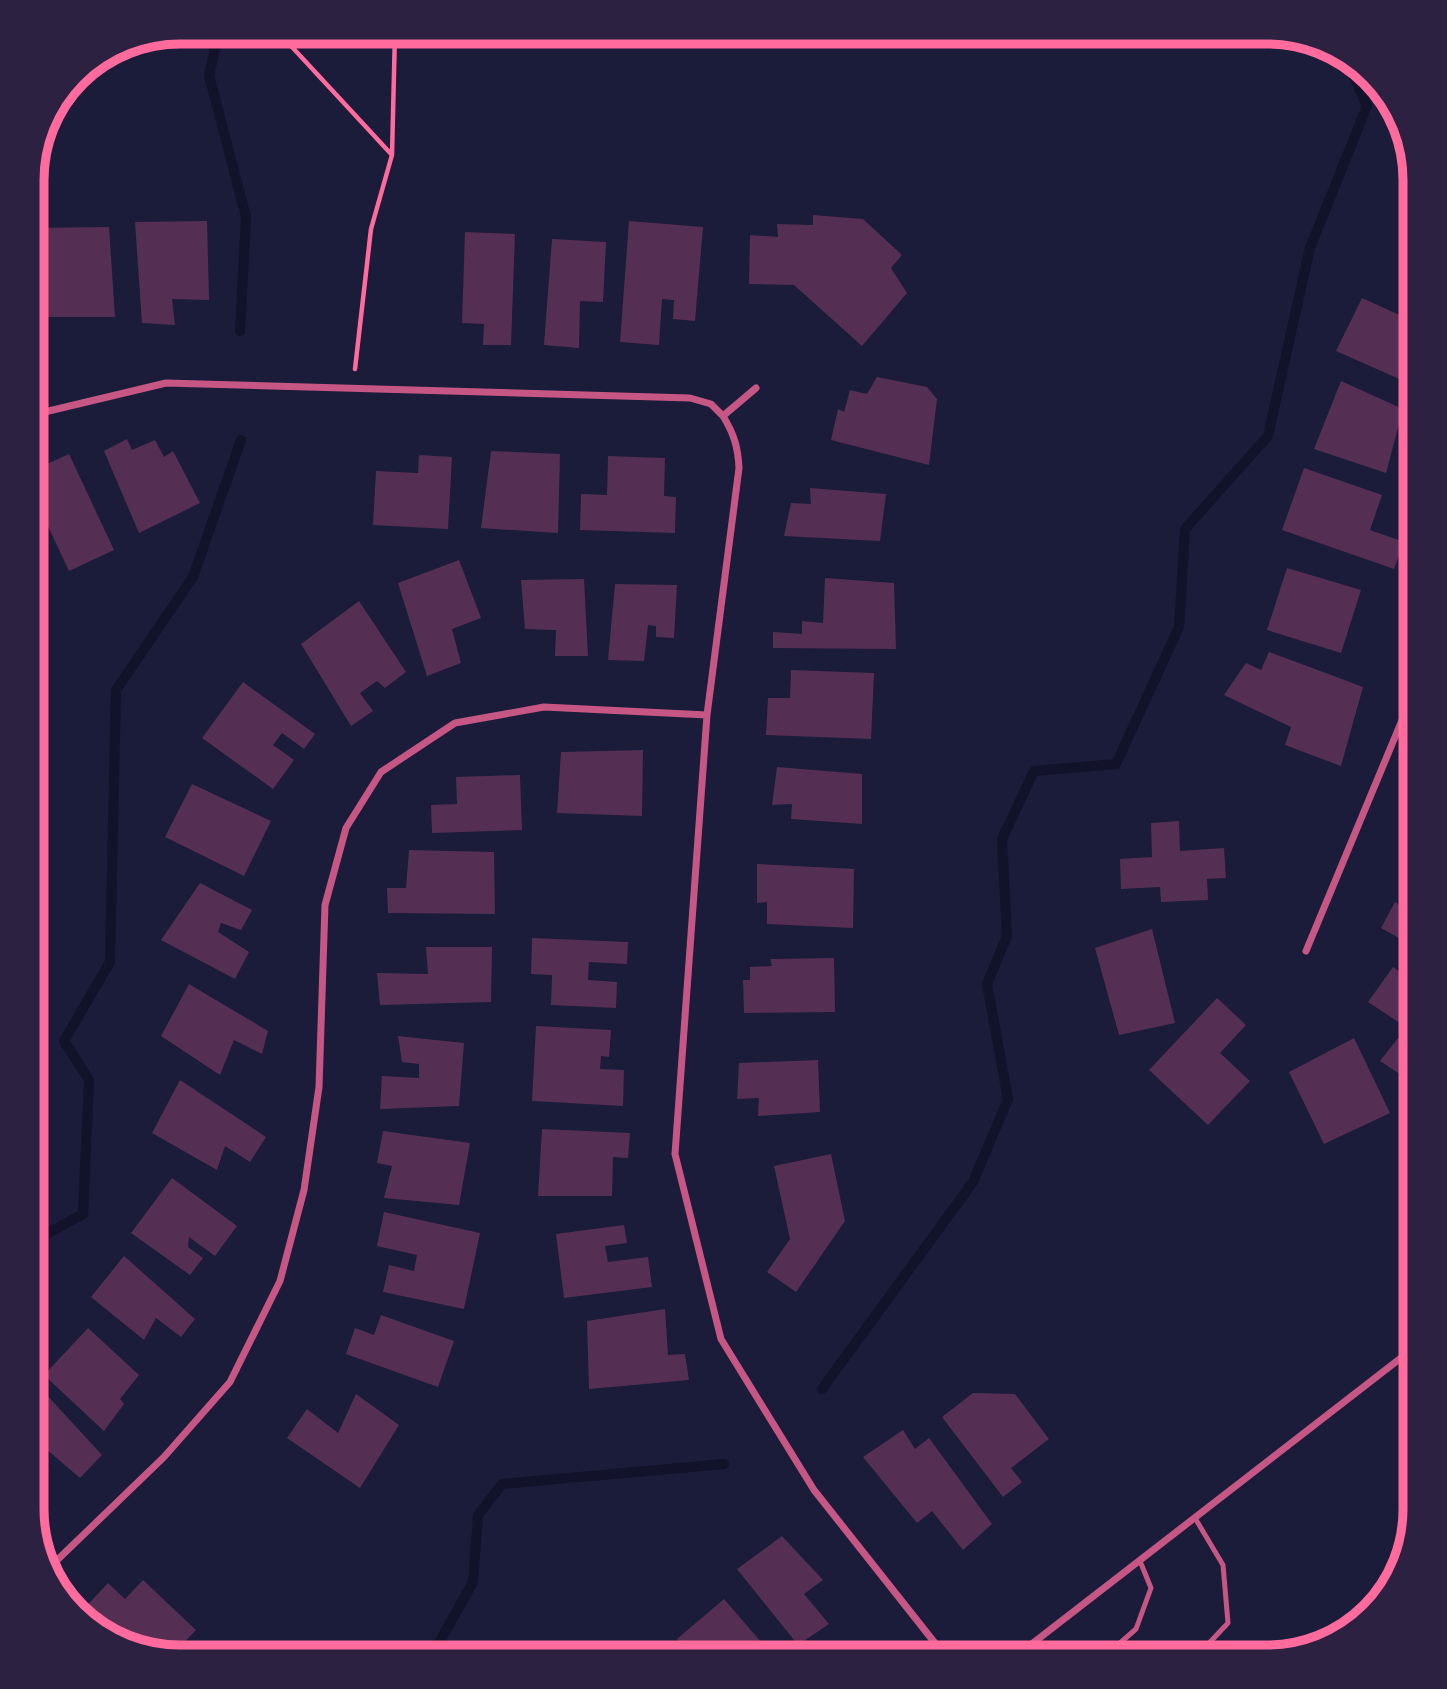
<svg xmlns="http://www.w3.org/2000/svg" width="1447" height="1689" font-family="'Titillium Web',sans-serif">
<style>
.lines{fill:none;stroke-linecap:round;stroke-linejoin:round}
.stream{stroke:#12122b;stroke-width:10}
.building{fill:#542f53}
.path{stroke:#ff6b9d;stroke-width:4.5}
.service{stroke:#c65784;stroke-width:5}
.minor{stroke:#c65784;stroke-width:7}
.rim{fill:none;stroke:#ff6b9d;stroke-width:9}
</style>
<rect width="100%" height="100%" fill="#1b1b3a"/>
<g class="lines">
<path class="stream" d="M219 32 209 75 246 217 240 331
M32 1242 83 1214 89 1080 64 1041 110 962 116 690 193 577 241 440
M822 1389 973 1182 1008 1099 987 984 1007 936 1002 839 1034 771 1116 764 1179 627 1185 529 1268 436 1310 248 1367 106 1345 57
M431 1657 473 1582 478 1515 502 1484 724 1464"/>
</g>
<path class="building" d="M813 215 863 219 902 255 891 268 907 293 862 346 794 285 749 284 750 235 778 237 777 224 813 225Z
M207 221 209 300 172 299 175 325 142 323 135 222Z
M629 221 703 227 695 321 673 319 674 300 662 299 659 345 620 342Z
M109 227 115 317H48L35 228Z
M465 232 515 234 511 345H483L484 324 462 323Z
M552 239 606 242 603 302 580 301 579 348 544 345Z
M1362 298 1415 322V386L1336 351Z
M877 377 927 387 937 399 929 465 831 440 838 409 844 412 850 390 867 394Z
M1341 381 1403 409 1386 473 1314 449Z
M127 439 132 450 155 440 164 457 173 451 200 503 139 533 104 451Z
M491 451 560 454 558 533 481 528Z
M69 454 114 550 69 571 32 492V487L44 481 38 468Z
M419 455 452 457 448 529 373 525 376 471 418 473Z
M608 456 665 458 664 496 676 497 675 533 580 530 581 494 607 495Z
M1304 468 1382 495 1370 530 1404 542 1394 569 1282 530Z
M810 488 886 494 880 541 784 536 791 503 811 504Z
M459 560 481 618 452 629 461 663 427 676 398 583Z
M1287 568 1361 590 1341 653 1267 630Z
M825 578 894 583 896 649 773 648V632L802 634V621L823 623Z
M584 579 588 656H555L556 630 525 629 521 580Z
M615 584 677 585 674 638 656 637V626L648 625 644 661 608 660Z
M359 601 406 672 385 688 377 681 360 693 373 711 351 726 301 644Z
M1269 652 1363 687 1341 766 1285 745 1291 727 1224 695 1246 663 1261 670Z
M791 670 874 673 871 739 766 735 768 698H790Z
M243 682 315 734 304 749 282 733 273 745 294 760 273 789 202 738Z
M643 750 642 816 557 813 561 752Z
M777 767 862 774V824L791 819 792 804 772 805Z
M520 775 522 830 432 833 431 805 457 804 456 777Z
M192 784 271 821 244 876 165 837Z
M1179 821 1180 851 1224 848 1226 878 1207 879 1208 900 1161 902 1160 887 1121 889 1120 859 1152 857 1151 823Z
M409 850 494 852 495 914 388 913 387 888H406Z
M757 864 854 869 853 928 767 924V902L757 903Z
M200 883 252 910 241 930 221 923 218 932 249 952 235 979 161 940Z
M1395 902 1415 914V947L1381 928Z
M1152 929 1175 1023 1119 1035 1095 948Z
M532 938 628 942 627 964 589 962 588 980 617 982 616 1008 551 1005 552 975 531 974Z
M426 947H492L491 1002 380 1005 377 973 428 974Z
M834 958 835 1012 744 1013 743 980H750V967L772 966 770 959Z
M1393 967 1415 983V1033L1368 1002Z
M189 984 268 1031 262 1054 234 1040 220 1075 161 1036Z
M1217 998 1246 1025 1220 1053 1250 1081 1208 1125 1149 1070Z
M536 1026 611 1030 609 1057 601 1056 600 1069 624 1070 623 1106 532 1101Z
M398 1036 464 1043 459 1106 380 1109 382 1076 419 1078V1064L402 1062Z
M1354 1038 1390 1113 1324 1144 1289 1072Z
M1398 1038 1415 1049V1084L1380 1061Z
M818 1060 820 1112 758 1116 759 1098 737 1099 739 1063Z
M180 1080 266 1137 250 1162 225 1146 217 1170 152 1133Z
M542 1129 630 1133 628 1158 613 1157 612 1196H538Z
M383 1131 470 1143 459 1205 384 1198 392 1166 377 1163Z
M831 1154 845 1221 796 1292 767 1272 790 1239 774 1166Z
M172 1178 237 1226 215 1256 189 1237 188 1247 203 1258 190 1275 131 1233Z
M384 1212 480 1233 464 1309 383 1292 389 1265 414 1271 417 1255 377 1246Z
M624 1225 627 1243 605 1246 608 1262 648 1257 652 1287 564 1298 556 1234Z
M124 1256 195 1319 181 1337 156 1318 144 1340 91 1297Z
M665 1309 668 1355 685 1354 689 1380 589 1389 587 1321Z
M381 1315 454 1341 438 1387 346 1354 355 1328 374 1335Z
M88 1328 139 1375 120 1399 124 1404 104 1431 44 1375Z
M44 1392 102 1455 80 1478 45 1448 37 1457 49 1470 32 1486V1405Z
M973 1393 1015 1394 1049 1439 1011 1468 1022 1482 1003 1497 942 1417Z
M356 1394 399 1425 360 1488 287 1438 307 1409 338 1433Z
M903 1430 915 1449 929 1438 992 1524 963 1550 932 1511 917 1523 863 1457Z
M782 1536 823 1580 804 1594 829 1624 798 1645 737 1569Z
M143 1580 196 1630 171 1656 134 1647 116 1631 109 1638 79 1614 108 1583 125 1599Z
M724 1599 774 1657H691L677 1639Z"/>
<g class="lines">
<path class="path" d="M272 32 280 34 392 155 371 229 355 369
M392 155 395 32"/>
<path class="service" d="M1195 1518 1223 1565 1228 1623 1196 1657
M1032 1644 1080 1657
M1104 1657 1136 1629 1151 1588 1140 1561"/>
<path class="minor" d="M32 415 166 383 690 398 711 404 723 416 756 388
M723 416C734 434 738 447 739 468L707 715 675 1154 721 1339 814 1490 946 1657
M1306 951 1415 689
M51 1566 164 1457 230 1382 280 1281 304 1190 319 1087 325 905 346 828 381 772 455 723 544 707 707 715
M1015 1657 1415 1347"/>
</g>
<path d="M0 0H1447V1689H0ZM180 44H1267A136 136 0 0 1 1403 180V1509A136 136 0 0 1 1267 1645H180A136 136 0 0 1 44 1509V180A136 136 0 0 1 180 44Z" fill="#2d2142" fill-rule="evenodd"/>
<path class="rim" d="M180 44H1267A136 136 0 0 1 1403 180V1509A136 136 0 0 1 1267 1645H180A136 136 0 0 1 44 1509V180A136 136 0 0 1 180 44Z"/>
</svg>
